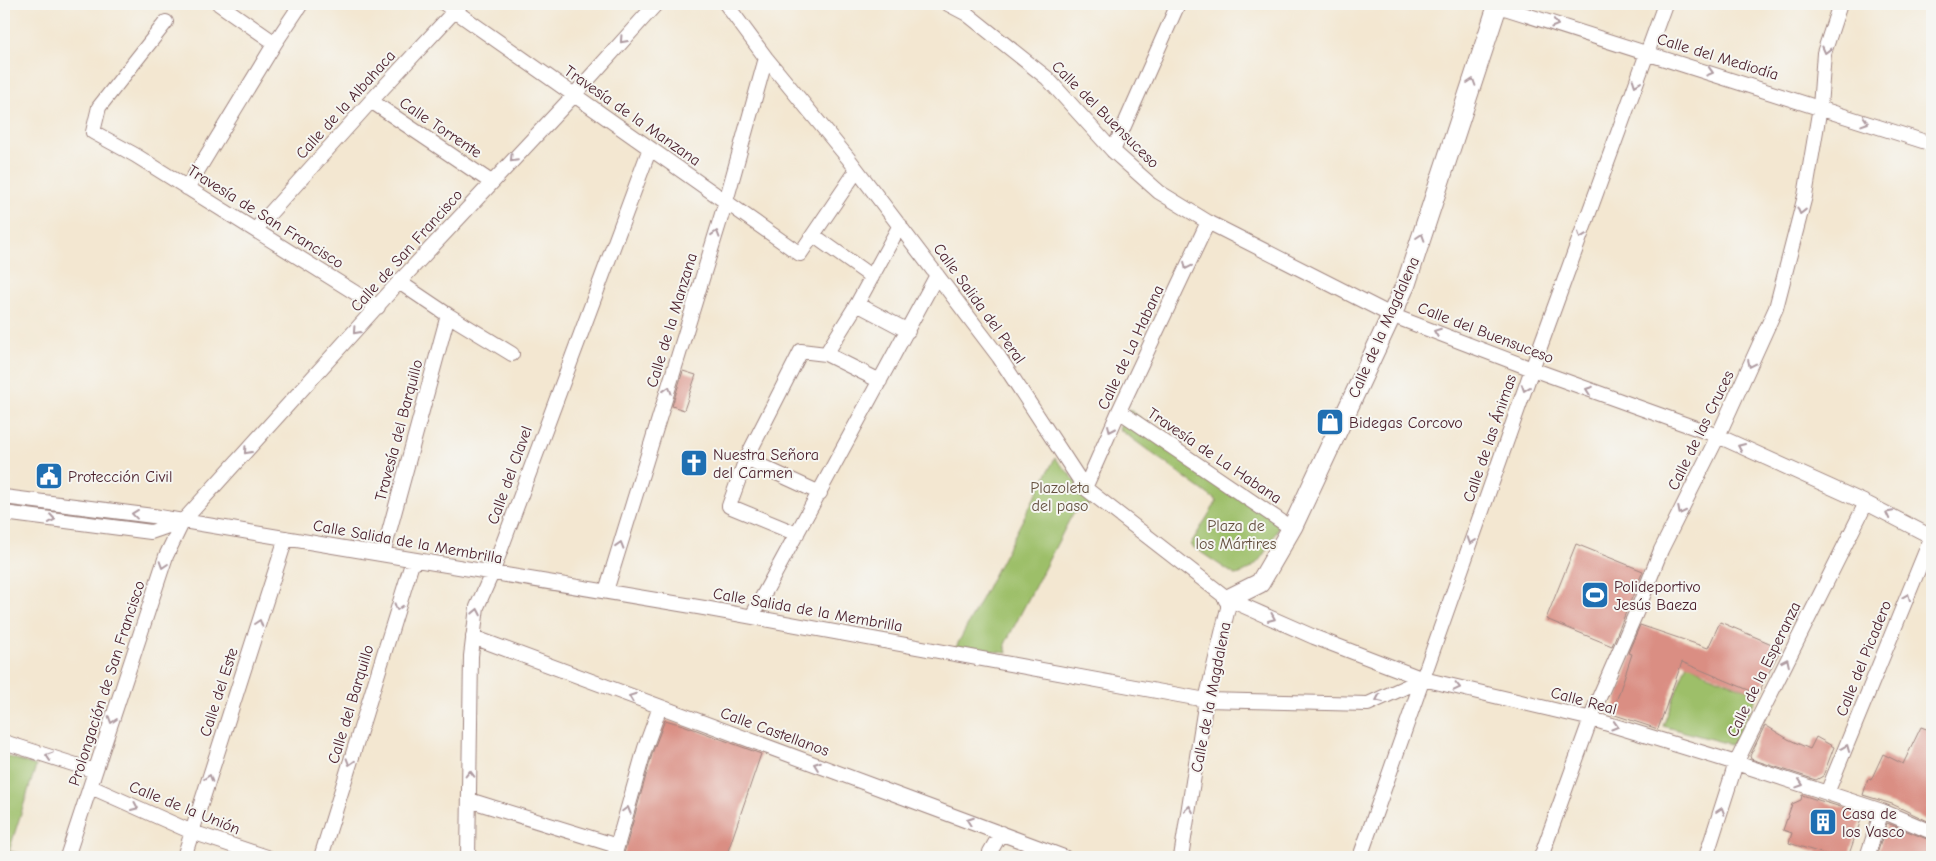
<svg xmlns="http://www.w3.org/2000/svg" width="1936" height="861" font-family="'Comic Neue',sans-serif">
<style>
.green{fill:#9dbf69;stroke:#746f4a}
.building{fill:#da8e83}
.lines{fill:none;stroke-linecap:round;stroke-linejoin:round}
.street-casing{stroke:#9e837e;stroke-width:16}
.secondary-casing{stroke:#9e837e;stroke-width:21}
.street{stroke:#fff;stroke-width:14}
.secondary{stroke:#fff;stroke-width:19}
.oneway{stroke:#ae9aa0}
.labels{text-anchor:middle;stroke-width:4;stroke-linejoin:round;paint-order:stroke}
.street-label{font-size:16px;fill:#4a1f2b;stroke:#f6f6f2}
.poi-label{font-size:16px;fill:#4a1f2b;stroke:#f6f6f2;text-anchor:start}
.park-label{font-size:16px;fill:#634f3e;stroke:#f6f6f2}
</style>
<rect width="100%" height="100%" fill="#f6f6f2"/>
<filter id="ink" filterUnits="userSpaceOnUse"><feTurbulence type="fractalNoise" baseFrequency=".02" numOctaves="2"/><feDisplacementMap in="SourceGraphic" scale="10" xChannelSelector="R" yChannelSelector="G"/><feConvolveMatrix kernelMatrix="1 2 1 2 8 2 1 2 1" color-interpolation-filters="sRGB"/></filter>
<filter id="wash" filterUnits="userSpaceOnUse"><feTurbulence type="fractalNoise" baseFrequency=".0096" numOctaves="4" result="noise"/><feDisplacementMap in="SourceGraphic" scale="20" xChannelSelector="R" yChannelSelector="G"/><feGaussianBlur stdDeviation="1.12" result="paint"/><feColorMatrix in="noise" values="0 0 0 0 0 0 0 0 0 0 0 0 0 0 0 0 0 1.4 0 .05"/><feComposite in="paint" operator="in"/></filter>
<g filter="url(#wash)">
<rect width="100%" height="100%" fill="#f3e7d1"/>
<path class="green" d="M1129 409 1280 524C1270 543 1259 572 1235 575L1190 545 1217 501 1119 429Z
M1055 458 1094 501 1072 515 1005 644 1007 653 956 647Z
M1687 663 1707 674 1758 694 1733 745 1663 726Z
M4 755 36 766 9 851 25 855 24 857H4Z"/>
<g id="blocks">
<path class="building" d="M683 371 696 375 684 410 672 406Z
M1576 544 1643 571 1612 646 1546 619Z
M1720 622 1781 648 1758 694 1682 662 1658 729 1612 714 1632 654 1628 653 1640 625 1708 648Z
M665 720 683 725 761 754 726 857H623L653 751Z
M1765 725 1788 739 1810 749 1816 737 1834 747 1823 776 1816 780 1751 759 1750 756Z
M1921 727 1932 731V823L1892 804 1863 795 1868 779 1871 780 1883 754 1903 764Z
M1802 795 1863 814 1848 857H1834L1789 843 1792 833 1783 830 1792 804 1801 800Z
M1887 823 1932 841V857H1876Z"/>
</g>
</g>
<g filter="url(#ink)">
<use href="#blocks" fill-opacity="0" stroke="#9e837e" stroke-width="1"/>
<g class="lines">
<g class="street-casing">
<path id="street" d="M219 4 275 43
M445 4 800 254 857 170
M726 4 766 58 848 158 999 357 1085 488 1228 599 1314 637 1423 679 1592 719 1736 763 1882 811 1932 832
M948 4 967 14 1047 78 1113 151 1159 192 1208 222 1391 315 1532 369 1718 436 1866 503 1932 537
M1492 4 1932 144
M166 22 99 107 93 132 135 155 378 307
M371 101 491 182
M1113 151 1178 4
M187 188 275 43 301 4
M256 229 371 101 461 4
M813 235 872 277
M399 282 448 315 512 354
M857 304 908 331
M880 381 826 354 857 304 900 225
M1119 411 1291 528
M746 459 820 493
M1085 488 1119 411 1208 222
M4 497 153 516 704 608 1206 700 1368 704 1423 679
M4 513 151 532 180 522
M797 534 729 506 746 459 801 351 826 354
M383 554 448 315
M606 591 726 201 766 58
M752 616 937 275
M473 637 1064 857
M4 742 95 771
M91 787 192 832 267 857
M1827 793 1932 536
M469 800 617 846
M67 857 166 556 183 521 399 282 574 95 656 4
M184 857 286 538
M321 857 413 560
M468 857 471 656 477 607 492 573 650 148
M614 857 645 748 660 707
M989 857 990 852 1001 833
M1181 857 1206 700 1228 608V599
M1360 857 1532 369 1665 4
M1541 857 1595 707 1639 606 1661 550 1718 436 1776 308 1805 196 1820 107 1824 53 1840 4
M1706 857 1736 763 1866 503
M1867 857 1882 811"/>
</g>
<g class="secondary-casing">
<path id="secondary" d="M1228 599 1260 583 1293 526 1406 284 1498 4"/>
</g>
<use href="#street" class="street"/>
<use href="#secondary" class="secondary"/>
</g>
<defs><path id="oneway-chevron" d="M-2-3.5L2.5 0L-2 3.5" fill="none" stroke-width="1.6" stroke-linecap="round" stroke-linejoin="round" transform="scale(1.25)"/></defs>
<g class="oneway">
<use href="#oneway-chevron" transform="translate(1555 24) rotate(17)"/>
<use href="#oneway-chevron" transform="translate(623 40) rotate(132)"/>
<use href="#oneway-chevron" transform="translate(1826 50) rotate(104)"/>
<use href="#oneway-chevron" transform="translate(1710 72) rotate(17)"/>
<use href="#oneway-chevron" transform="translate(1472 82) rotate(-72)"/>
<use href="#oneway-chevron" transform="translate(1636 83) rotate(110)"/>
<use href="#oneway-chevron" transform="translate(1865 122) rotate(18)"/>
<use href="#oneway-chevron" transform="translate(513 159) rotate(134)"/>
<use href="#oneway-chevron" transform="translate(1801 211) rotate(104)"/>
<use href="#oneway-chevron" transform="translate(716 234) rotate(-73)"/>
<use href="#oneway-chevron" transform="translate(1581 235) rotate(110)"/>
<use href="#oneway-chevron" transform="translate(1421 237) rotate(-72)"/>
<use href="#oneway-chevron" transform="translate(1187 266) rotate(116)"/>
<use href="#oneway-chevron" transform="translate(356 331) rotate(132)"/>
<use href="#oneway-chevron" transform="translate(1437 332) rotate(-159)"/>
<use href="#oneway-chevron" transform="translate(1751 364) rotate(115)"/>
<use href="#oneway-chevron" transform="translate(1525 388) rotate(109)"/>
<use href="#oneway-chevron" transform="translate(668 390) rotate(-73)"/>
<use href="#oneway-chevron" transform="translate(1589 390) rotate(-160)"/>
<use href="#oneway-chevron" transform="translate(1111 429) rotate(114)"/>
<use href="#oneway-chevron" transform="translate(1741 447) rotate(-156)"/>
<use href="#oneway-chevron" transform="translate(247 451) rotate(132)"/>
<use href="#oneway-chevron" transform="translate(1681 511) rotate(117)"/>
<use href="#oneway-chevron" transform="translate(135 514) rotate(-173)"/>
<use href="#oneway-chevron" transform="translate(1889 514) rotate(-153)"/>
<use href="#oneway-chevron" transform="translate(52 519) rotate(8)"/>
<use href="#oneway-chevron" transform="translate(1471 541) rotate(109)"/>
<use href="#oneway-chevron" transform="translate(620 545) rotate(-73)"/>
<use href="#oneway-chevron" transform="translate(163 565) rotate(108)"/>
<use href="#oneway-chevron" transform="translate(1907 597) rotate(-68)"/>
<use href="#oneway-chevron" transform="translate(398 607) rotate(107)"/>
<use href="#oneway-chevron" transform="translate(477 612) rotate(-79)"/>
<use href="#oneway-chevron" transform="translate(1272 618) rotate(24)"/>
<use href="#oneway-chevron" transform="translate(259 623) rotate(-72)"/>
<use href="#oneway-chevron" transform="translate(1786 662) rotate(-64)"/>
<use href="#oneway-chevron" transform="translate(1457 687) rotate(13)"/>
<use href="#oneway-chevron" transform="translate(632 697) rotate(-159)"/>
<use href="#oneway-chevron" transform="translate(1379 699) rotate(156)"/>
<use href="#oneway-chevron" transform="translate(112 720) rotate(108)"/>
<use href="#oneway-chevron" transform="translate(1615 726) rotate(17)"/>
<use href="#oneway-chevron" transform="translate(1846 748) rotate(-68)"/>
<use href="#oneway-chevron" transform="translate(49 756) rotate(-162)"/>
<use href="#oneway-chevron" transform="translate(350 762) rotate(107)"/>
<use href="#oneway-chevron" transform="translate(817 765) rotate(-160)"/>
<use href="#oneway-chevron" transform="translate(470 774) rotate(-89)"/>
<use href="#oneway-chevron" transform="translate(209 778) rotate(-72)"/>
<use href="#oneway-chevron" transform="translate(1800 784) rotate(18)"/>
<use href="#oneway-chevron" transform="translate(135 807) rotate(24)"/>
<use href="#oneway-chevron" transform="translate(1189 809) rotate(-81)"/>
<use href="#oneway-chevron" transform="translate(627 810) rotate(-74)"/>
<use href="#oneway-chevron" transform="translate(1721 811) rotate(-72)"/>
<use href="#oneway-chevron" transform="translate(970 821) rotate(-160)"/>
</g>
</g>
<defs>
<g id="shop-square" transform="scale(1.4375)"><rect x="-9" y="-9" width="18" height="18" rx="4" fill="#1f6fb2" stroke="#f6f6f2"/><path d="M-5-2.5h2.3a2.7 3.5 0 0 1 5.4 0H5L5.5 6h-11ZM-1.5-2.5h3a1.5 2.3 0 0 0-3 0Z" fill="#fff"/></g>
<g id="church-square" transform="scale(1.4375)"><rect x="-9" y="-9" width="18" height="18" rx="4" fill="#1f6fb2" stroke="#f6f6f2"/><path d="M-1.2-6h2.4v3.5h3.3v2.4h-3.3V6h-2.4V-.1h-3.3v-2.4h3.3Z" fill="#fff"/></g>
<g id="civic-square" transform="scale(1.4375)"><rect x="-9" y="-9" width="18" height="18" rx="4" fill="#1f6fb2" stroke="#f6f6f2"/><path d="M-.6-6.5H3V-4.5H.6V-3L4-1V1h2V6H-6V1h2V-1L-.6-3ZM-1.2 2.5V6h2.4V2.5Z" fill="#fff"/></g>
<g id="stadium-square" transform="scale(1.4375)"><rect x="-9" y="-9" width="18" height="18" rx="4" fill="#1f6fb2" stroke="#f6f6f2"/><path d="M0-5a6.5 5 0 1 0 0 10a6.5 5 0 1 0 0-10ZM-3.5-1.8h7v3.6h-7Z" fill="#fff"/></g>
<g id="building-square" transform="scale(1.4375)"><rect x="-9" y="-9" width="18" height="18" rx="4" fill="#1f6fb2" stroke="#f6f6f2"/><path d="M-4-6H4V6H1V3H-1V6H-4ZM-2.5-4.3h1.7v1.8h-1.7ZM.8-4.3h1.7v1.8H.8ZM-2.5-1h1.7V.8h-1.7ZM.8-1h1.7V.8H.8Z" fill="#fff"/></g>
</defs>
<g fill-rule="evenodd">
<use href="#shop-square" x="1330" y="422"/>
<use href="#church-square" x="694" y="463"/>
<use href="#civic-square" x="49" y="476"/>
<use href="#stadium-square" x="1595" y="595"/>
<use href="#building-square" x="1823" y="822"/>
</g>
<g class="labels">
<g class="street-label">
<text transform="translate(1718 56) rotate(17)" y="6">Calle del Mediodía</text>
<text transform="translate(345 104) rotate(-48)" y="6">Calle de la Albahaca</text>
<text transform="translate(1106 114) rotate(45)" y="6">Calle del Buensuceso</text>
<text transform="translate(633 115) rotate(35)" y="6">Travesía de la Manzana</text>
<text transform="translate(441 127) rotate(34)" y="6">Calle Torrente</text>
<text transform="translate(266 216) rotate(32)" y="6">Travesía de San Francisco</text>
<text transform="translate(406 250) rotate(-48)" y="6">Calle de San Francisco</text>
<text transform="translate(980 303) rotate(54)" y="6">Calle Salida del Peral</text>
<text transform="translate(671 320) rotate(-73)" y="6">Calle de la Manzana</text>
<text transform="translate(1383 327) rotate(-66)" y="6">Calle de la Magdalena</text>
<text transform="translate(1486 332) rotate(21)" y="6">Calle del Buensuceso</text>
<text transform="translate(1130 347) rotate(-65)" y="6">Calle de La Habana</text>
<text transform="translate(398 430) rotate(-75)" y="6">Travesía del Barquillo</text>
<text transform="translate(1700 430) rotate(-64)" y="6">Calle de las Cruces</text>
<text transform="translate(1489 438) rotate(-71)" y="6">Calle de las Ánimas</text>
<text transform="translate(1215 455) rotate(34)" y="6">Travesía de La Habana</text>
<text transform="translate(509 475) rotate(-70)" y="6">Calle del Clavel</text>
<text transform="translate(408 541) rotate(10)" y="6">Calle Salida de la Membrilla</text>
<text transform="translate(808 609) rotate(10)" y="6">Calle Salida de la Membrilla</text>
<text transform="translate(1863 658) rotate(-68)" y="6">Calle del Picadero</text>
<text transform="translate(1763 669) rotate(-64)" y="6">Calle de la Esperanza</text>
<text transform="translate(106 683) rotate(-72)" y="6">Prolongación de San Francisco</text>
<text transform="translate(218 692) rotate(-72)" y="6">Calle del Este</text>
<text transform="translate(1210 697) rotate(-79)" y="6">Calle de la Magdalena</text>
<text transform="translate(1584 700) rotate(15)" y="6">Calle Real</text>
<text transform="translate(350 704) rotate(-73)" y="6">Calle del Barquillo</text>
<text transform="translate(775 731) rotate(20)" y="6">Calle Castellanos</text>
<text transform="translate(185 807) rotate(22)" y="6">Calle de la Unión</text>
</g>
<g class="poi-label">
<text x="1349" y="428">Bidegas Corcovo</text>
<text x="713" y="460">Nuestra Señora<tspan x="713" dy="18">del Carmen</tspan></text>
<text x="68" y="482">Protección Civil</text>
<text x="1614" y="592">Polideportivo<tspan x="1614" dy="18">Jesús Baeza</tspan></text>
<text x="1842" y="819">Casa de<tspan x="1842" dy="18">los Vasco</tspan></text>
</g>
<g class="park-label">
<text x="1060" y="493">Plazoleta<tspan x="1060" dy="18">del paso</tspan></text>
<text x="1236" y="531">Plaza de<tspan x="1236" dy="18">los Mártires</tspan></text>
</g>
</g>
<rect width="1936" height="861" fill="none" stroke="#f6f6f2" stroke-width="20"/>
</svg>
